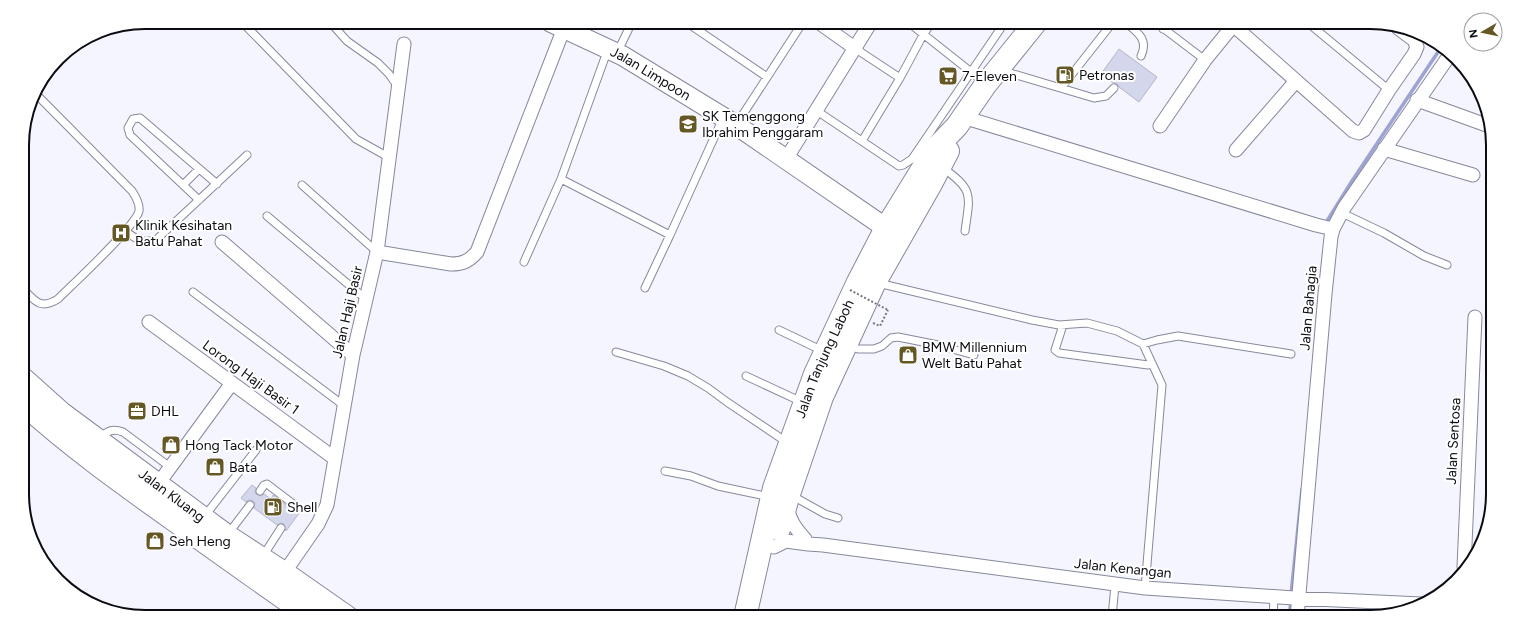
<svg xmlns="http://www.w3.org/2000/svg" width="1515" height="639" font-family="Figtree,sans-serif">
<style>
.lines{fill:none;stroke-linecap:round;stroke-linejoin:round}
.stream{stroke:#9da3d2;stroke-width:3.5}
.building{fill:#d4d7ec;stroke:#b3b6cb}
.lane-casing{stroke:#86899c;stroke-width:9}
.street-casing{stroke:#86899c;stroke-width:15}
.secondary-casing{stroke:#86899c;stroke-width:21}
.highway-casing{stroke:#86899c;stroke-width:24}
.path{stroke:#76777e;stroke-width:2;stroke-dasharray:2 2;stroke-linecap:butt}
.lane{stroke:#fff;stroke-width:7}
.street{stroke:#fff;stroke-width:13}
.secondary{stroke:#fff;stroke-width:19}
.highway{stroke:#fff;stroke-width:22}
.path-bridge{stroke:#76777e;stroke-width:2;stroke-dasharray:2 2;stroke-linecap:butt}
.labels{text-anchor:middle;stroke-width:4;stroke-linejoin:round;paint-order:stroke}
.street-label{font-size:14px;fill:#0b0c12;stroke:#fff}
.poi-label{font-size:14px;fill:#0b0c12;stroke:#fff;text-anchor:start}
.rim{fill:none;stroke:#0b0c12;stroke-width:2}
</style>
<rect width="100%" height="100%" fill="#f4f5fe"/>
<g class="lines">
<path class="stream" d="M1327 224V221L1352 181 1440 49
M1291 595 1302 489
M1289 617 1291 601"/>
</g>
<path class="building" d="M1119 49 1157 77 1139 102 1119 87 1117 84 1113 83 1101 74Z
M252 485 256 488 255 493 258 495 262 496 264 494 271 499 273 495 290 508 292 512H300L286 531 284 524 281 523 277 525 254 508 255 503 253 501 248 500 246 502 241 498Z"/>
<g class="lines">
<g class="lane-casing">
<path id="lane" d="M242 22 356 139 390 158
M330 22 347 41 378 63 389 74 398 87
M686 22 767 77
M908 22 985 83
M1125 22C1137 32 1149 39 1141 56
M1155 22 1205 60
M1307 22 1389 90
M1163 29 1169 22
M856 49 900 78
M617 53 632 22
M1000 70 1094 98 1106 96 1114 88
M1061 88 1113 22
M817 111 899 166 903 165 912 159 1005 22
M736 125 803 22
M862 141 900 78 923 35 932 22
M943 168C974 190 970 195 965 231
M561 179 670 235 723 118
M183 185 199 169
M302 185 377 252
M199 200 130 135 128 128 133 119 140 118 217 184
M1342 213 1384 233 1424 256 1447 265
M267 216 367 300
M125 231C137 239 142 245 157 239L247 155
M524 262 561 179 608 49
M878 283 1032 320 1059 325 1087 323 1117 331 1143 344 1162 385 1145 588
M645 288 670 235
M23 289C35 301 40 310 58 299 72 285 136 226 139 211 140 204 136 197 132 191L34 92
M193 292 343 405
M1063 325 1055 350 1059 353 1148 365
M779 330 823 351
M1143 344 1157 340 1178 336 1291 354
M848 346 858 349H874L882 346 891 338 898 337 938 345 974 355
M616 352 664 366 688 376 708 388 727 402 788 443
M746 376 802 402
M99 438C108 431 112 428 123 432L170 467
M665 471 691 476 718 486 770 497
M260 491 264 485 267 484 296 506 295 508
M791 495 825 514 838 518
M204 517 256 450
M228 534 250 505
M263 556 281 528
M1112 617 1115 585
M1273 617 1274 597"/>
</g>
<g class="street-casing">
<path id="street" d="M818 22 856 49
M1233 25 1353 131 1359 133 1364 130 1389 90 1414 54 1417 47 1414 40 1398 28
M1417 100 1489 126
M963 117 1316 225 1333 229
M1160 126 1205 60 1236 22
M1384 149 1473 175
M1236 150 1296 81
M786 159 871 22
M222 242 353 355
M377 252 451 264C463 264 469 261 477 252L564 28
M149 322 334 458
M158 484 232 383
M787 506C789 520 796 529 805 539
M774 547 786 541 808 544 823 545 1145 588 1294 598 1421 604
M1464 567 1475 317
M284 573 318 524 327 505 353 355 377 252 404 44
M1297 617 1325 294 1331 237 1333 229 1344 208 1449 56"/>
</g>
<g class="secondary-casing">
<g id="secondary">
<path id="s1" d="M550 22 623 56 736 125 886 228 897 237"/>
</g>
</g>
<g class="highway-casing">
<g id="highway">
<path id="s2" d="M23 379 61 413 227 536 284 573 347 617"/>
<path d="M23 403C70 446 122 483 174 520 220 553 265 585 311 617"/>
<path d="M779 529 789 494 822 397 875 282 932 182 948 151"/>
<path id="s3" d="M745 617 774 488 815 374 858 282 886 228 934 150 957 126 986 84 1036 22"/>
</g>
</g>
<path class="path" d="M873 323 880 326 888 310"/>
<use href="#lane" class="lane"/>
<use href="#street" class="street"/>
<use href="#secondary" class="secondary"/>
<use href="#highway" class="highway"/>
<path class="path-bridge" d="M850 290 888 310"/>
</g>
<defs>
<g id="fuel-square" transform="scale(1)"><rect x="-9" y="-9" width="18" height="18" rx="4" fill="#655825" stroke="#fff"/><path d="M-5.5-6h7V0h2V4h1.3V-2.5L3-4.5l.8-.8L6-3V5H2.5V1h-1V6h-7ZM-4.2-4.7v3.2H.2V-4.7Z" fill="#fff"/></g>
<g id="supermarket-square" transform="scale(1)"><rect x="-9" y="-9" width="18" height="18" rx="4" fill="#655825" stroke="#fff"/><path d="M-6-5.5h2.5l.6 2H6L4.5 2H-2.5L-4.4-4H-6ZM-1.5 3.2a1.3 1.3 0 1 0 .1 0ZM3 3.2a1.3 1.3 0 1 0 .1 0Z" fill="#fff"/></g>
<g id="school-square" transform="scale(1)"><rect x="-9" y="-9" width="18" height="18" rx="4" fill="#655825" stroke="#fff"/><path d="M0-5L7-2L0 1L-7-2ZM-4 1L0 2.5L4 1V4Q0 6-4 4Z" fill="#fff"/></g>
<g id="hospital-square" transform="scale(1)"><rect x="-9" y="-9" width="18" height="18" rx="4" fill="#655825" stroke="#fff"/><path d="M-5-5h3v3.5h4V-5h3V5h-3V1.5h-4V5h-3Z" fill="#fff"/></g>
<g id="shop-square" transform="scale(1)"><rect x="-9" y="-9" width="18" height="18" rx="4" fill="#655825" stroke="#fff"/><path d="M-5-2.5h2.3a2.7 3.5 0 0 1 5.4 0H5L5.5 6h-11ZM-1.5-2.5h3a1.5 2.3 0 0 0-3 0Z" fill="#fff"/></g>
<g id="office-square" transform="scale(1)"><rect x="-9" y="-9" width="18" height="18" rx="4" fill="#655825" stroke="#fff"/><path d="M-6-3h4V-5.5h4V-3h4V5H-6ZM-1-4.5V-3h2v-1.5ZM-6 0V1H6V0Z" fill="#fff"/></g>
</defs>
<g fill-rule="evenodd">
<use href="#fuel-square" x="1065" y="75"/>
<use href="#supermarket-square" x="948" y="76"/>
<use href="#school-square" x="688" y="124"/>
<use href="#hospital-square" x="121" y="233"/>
<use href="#shop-square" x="908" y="355"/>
<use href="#office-square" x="137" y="411"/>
<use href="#shop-square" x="171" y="445"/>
<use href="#shop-square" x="215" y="467"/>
<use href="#fuel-square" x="273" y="507"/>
<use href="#shop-square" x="155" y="541"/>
</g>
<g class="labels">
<g class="street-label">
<text dy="5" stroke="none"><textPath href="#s1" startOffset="113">Jalan Limpoon</textPath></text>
<text transform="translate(1308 308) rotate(-85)" y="5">Jalan Bahagia</text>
<text transform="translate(347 312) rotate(-77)" y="5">Jalan Haji Basir</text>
<text dy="5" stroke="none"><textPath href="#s3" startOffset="271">Jalan Tanjung Laboh</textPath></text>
<text transform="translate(251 377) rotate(36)" y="5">Lorong Haji Basir 1</text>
<text transform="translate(1453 441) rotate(-87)" y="5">Jalan Sentosa</text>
<text dy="5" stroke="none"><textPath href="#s2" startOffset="189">Jalan Kluang</textPath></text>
<text transform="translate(1123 568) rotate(6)" y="5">Jalan Kenangan</text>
</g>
<g class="poi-label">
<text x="1079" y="80">Petronas</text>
<text x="962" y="81">7-Eleven</text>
<text x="702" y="121">SK Temenggong<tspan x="702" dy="16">Ibrahim Penggaram</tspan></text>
<text x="135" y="230">Klinik Kesihatan<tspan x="135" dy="16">Batu Pahat</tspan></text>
<text x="922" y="352">BMW Millennium<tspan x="922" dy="16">Welt Batu Pahat</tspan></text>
<text x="151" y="416">DHL</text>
<text x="185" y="450">Hong Tack Motor</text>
<text x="229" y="472">Bata</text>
<text x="287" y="512">Shell</text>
<text x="169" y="546">Seh Heng</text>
</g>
</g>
<path d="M0 0H1515V639H0ZM145 29H1370A116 116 0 0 1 1486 145V494A116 116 0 0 1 1370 610H145A116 116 0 0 1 29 494V145A116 116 0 0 1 145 29Z" fill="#fff" fill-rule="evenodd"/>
<path class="rim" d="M145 29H1370A116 116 0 0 1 1486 145V494A116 116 0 0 1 1370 610H145A116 116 0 0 1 29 494V145A116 116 0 0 1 145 29Z"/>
<g transform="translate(1483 32) rotate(261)"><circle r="19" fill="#ffffff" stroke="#9d9ea0"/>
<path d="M0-3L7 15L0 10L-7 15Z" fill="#655825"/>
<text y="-6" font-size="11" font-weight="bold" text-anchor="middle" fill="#0b0c12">N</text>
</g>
</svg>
